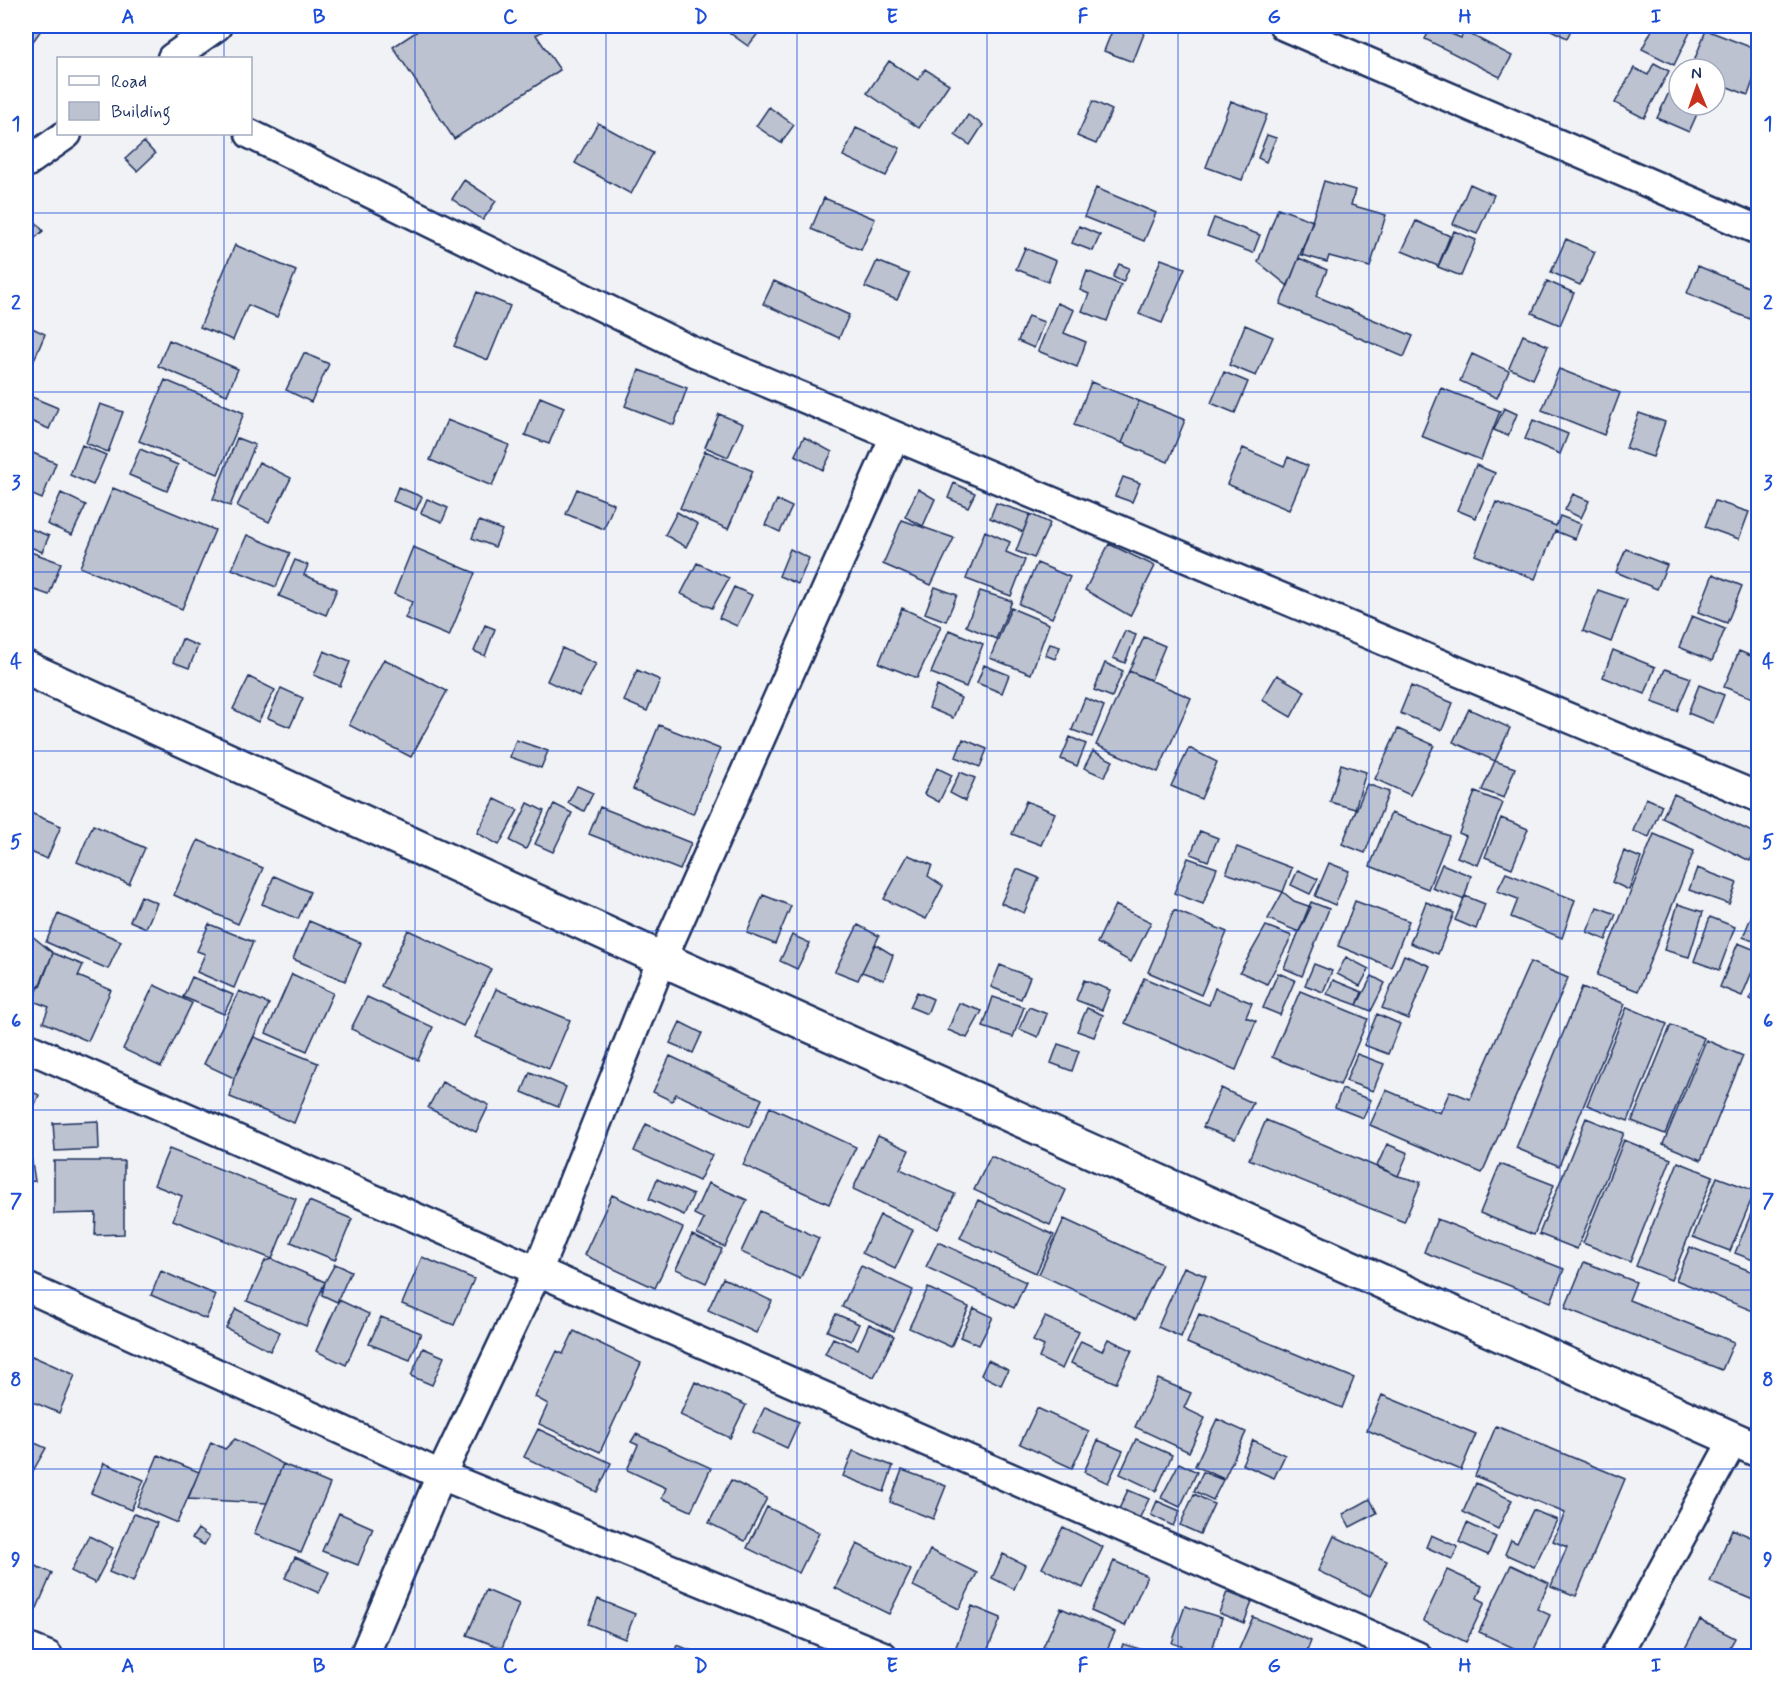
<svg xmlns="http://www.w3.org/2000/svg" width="1784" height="1682" font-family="Mynerve,sans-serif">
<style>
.building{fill:#bcc2d0;stroke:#1b2f5e;stroke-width:1.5}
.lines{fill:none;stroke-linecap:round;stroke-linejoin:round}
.minor-casing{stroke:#1b2f5e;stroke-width:33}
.secondary-casing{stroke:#1b2f5e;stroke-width:38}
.minor{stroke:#fff;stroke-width:28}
.secondary{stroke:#fff;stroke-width:33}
.grid{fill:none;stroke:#1d4ed8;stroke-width:1.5;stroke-opacity:0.55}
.neatline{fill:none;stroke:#1d4ed8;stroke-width:2}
.grid-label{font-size:20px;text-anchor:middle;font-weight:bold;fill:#1d4ed8}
</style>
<rect width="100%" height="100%" fill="#f1f2f5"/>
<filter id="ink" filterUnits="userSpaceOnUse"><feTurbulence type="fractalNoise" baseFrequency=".0167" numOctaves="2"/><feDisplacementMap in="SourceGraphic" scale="12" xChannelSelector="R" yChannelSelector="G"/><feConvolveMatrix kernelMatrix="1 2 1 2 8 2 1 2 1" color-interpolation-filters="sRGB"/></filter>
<g filter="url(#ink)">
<path class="building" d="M26 26H44L26 51Z
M425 26H551L536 35 560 70 454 139 393 47Z
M720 26H764L748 46Z
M1114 26H1147L1133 62 1104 51Z
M1432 26 1461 38 1464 31 1512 56 1500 77 1425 39Z
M1545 26H1573L1567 38 1545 27Z
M1654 26H1693L1674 65 1642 49Z
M1706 30 1758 50V67L1748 95 1715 82V69H1691Z
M889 61 918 80 925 69 949 84 919 128 867 93Z
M1654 63 1669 71 1644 118 1615 103 1634 68 1648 75Z
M1676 77 1679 78V105H1701L1689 132 1657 118Z
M1093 101 1112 110 1096 144 1077 136Z
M1231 101 1267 115 1242 180 1206 167Z
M769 107 794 125 781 143 756 126Z
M968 115 983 125 970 145 955 135Z
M598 123 653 153 631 194 575 163Z
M856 128 900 148 886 176 843 156Z
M1267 135 1276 138 1266 162 1258 158Z
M144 142 155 154 137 171 125 159Z
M464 180 496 201 483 220 452 199Z
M1324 181 1355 190 1351 205 1386 215 1370 267 1329 256 1327 262 1302 255Z
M1470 184 1494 195 1477 234 1453 224Z
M1096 188 1156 213 1144 241 1084 217Z
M824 198 875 219 861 250 811 229Z
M1278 208 1313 221 1288 286 1258 262Z
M26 210 43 231 26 246Z
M1214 218 1260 235 1253 253 1207 236Z
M1416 221 1450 236 1438 266 1402 251Z
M1079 226 1100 235 1093 251 1072 243Z
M1454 231 1476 240 1461 276 1438 267Z
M1566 239 1595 252 1580 285 1551 272Z
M235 245 296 271 277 317 248 305 233 340 200 327Z
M1025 248 1056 261 1048 282 1016 269Z
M1299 258 1327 270 1316 296 1413 336 1404 357 1280 304Z
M1161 259 1185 268 1162 323 1139 314Z
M877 261 909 274 897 300 865 287Z
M1119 264 1129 268 1123 282 1113 277Z
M1698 266 1758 291V301L1750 319 1687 293Z
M1087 271 1121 285 1107 321 1082 311 1089 294 1080 290Z
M774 281 849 315 839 338 763 304Z
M1547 281 1574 293 1560 325 1532 313Z
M477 292 510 306 488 360 454 346Z
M1057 303 1074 310 1064 333 1086 342 1077 367 1038 351Z
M1028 316 1044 322 1034 348 1018 341Z
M26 325 45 334 27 377 26 376Z
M1245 325 1273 337 1256 376 1229 365Z
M1523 335 1548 346 1533 379 1509 368Z
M169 340 238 369 227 395 158 366Z
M304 353 329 364 311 402 286 390Z
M1472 354 1509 371 1497 398 1460 381Z
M1559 369 1620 393 1604 435 1542 410Z
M639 370 687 388 674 425 625 406Z
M1224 372 1248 382 1235 413 1211 403Z
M165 380 244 413 218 474 139 441Z
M1091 382 1139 401 1122 443 1074 425Z
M1441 388 1500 411 1481 460 1421 436Z
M27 395 58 408 49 429 26 419Z
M540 397 564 407 549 444 525 435Z
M1139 401 1185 420 1168 462 1122 443Z
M100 404 123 412 108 452 86 443Z
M1504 408 1517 414 1508 436 1494 430Z
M1639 413 1665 422 1653 457 1626 448Z
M719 414 743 424 728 457 705 447Z
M447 420 509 445 492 486 430 460Z
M1533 420 1568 434 1560 454 1525 439Z
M804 437 832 452 823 470 795 455Z
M237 438 255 445 230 506 213 499Z
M82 445 106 455 93 485 70 475Z
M1243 448 1284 466 1288 457 1308 466 1289 510 1227 484Z
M140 449 178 465 167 491 129 475Z
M26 450 56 463 42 499 26 492Z
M705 451 753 471 728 529 680 508Z
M259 462 291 478 269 522 237 506Z
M1476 465 1495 473 1476 518 1457 510Z
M1123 477 1140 483 1132 502 1115 496Z
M954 483 975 493 968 507 948 498Z
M398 487 422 497 416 510 393 501Z
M113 488 215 530 182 609 80 567Z
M577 489 614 504 604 529 566 514Z
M918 489 935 499 923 526 905 517Z
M61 493 86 505 72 535 47 524Z
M1573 494 1589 501 1581 518 1565 510Z
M427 499 448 508 442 522 421 513Z
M777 500 792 507 780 532 765 525Z
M1715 501 1749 512 1739 539 1705 527Z
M1496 502 1556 526 1560 516 1581 524 1575 539 1555 531 1535 579 1475 555Z
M996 503 1030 514 1023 532 990 518Z
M677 512 698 524 686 547 665 535Z
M1030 514 1050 523 1034 558 1016 551Z
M902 520 954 538 931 585 883 564Z
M479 521 502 530 495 547 472 538Z
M26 527 49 536 42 552 26 545Z
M985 531 1010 542 1006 552 1025 560 1011 596 966 579Z
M247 535 290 553 276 587 232 569Z
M1109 544 1155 566 1130 616 1085 590Z
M413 547 475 573 449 636 405 618 412 602 394 594Z
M790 549 809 558 798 584 779 576Z
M1626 549 1667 565 1657 589 1616 572Z
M28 551 61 563 49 595 26 587V559Z
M295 560 308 565 304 575 337 589 326 615 279 596Z
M697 563 729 578 712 608 681 594Z
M1037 563 1070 577 1052 618 1019 604Z
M1713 574 1742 586 1727 623 1698 612Z
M734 587 752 595 737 626 719 618Z
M935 587 957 595 946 621 925 613Z
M1598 590 1627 600 1611 642 1583 631Z
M980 591 1012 601 996 639 966 626Z
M902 608 941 626 917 678 879 663Z
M1011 608 1049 624 1031 674 990 658Z
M1692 616 1725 629 1712 661 1679 647Z
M485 625 495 629 485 656 474 651Z
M949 630 983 644 966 687 931 673Z
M1125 631 1136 635 1125 663 1113 658Z
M1144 637 1165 646 1151 680 1129 671Z
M182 639 198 646 189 668 173 662Z
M1050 644 1060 647 1055 659 1045 655Z
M562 648 596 664 579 696 547 681Z
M1613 650 1655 667 1645 694 1603 677Z
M324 651 350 662 340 686 314 675Z
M1739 651 1758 659V700L1724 687Z
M384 659 447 691 411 757 349 725Z
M1105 663 1123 671 1112 697 1094 690Z
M984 665 1009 675 1002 693 977 683Z
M1665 669 1691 678 1677 711 1652 702Z
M637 670 660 680 647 711 624 701Z
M1129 671 1191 698 1158 772 1096 745Z
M1277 675 1305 691 1291 717 1262 700Z
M249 677 275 690 258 722 233 709Z
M1699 685 1724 695 1713 723 1688 713Z
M937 686 961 698 953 718 929 708Z
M1411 686 1453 703 1442 730 1400 713Z
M281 688 303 698 290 727 268 718Z
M1085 698 1104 706 1092 737 1072 730Z
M1469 709 1510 728 1495 761 1453 742Z
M659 725 720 749 693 814 633 789Z
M1398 729 1434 745 1410 795 1375 779Z
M1070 737 1086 744 1077 766 1061 759Z
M963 739 987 749 980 767 956 757Z
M516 740 548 751 541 768 510 757Z
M1189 748 1217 762 1201 799 1171 786Z
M1093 751 1113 761 1104 777 1084 768Z
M1495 761 1515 768 1504 798 1482 790Z
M1341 764 1366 772 1355 809 1330 802Z
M937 768 952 775 939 802 924 794Z
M960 772 975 778 965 801 950 793Z
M1367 784 1389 792 1365 853 1342 844Z
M577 786 593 793 584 811 568 803Z
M1475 792 1503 803 1478 865 1457 857 1466 836 1459 833Z
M1674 794 1758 835V844L1750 861 1662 818Z
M1646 798 1662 805 1649 837 1633 831Z
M495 799 518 810 499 845 477 833Z
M1026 801 1055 813 1041 845 1012 834Z
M528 803 544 811 526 849 510 841Z
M554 804 572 813 553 852 535 844Z
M600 807 691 843 680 870 589 834Z
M26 811 61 826 47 859 26 850Z
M1391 813 1449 836 1428 889 1370 866Z
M1501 818 1528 829 1512 868 1485 857Z
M93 825 145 848 129 884 77 862Z
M1200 831 1218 838 1208 861 1191 854Z
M1654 834 1694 851 1638 991 1597 975Z
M198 840 263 868 238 924 174 895Z
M1237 847 1292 868 1283 892 1226 873Z
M1624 851 1641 858 1629 890 1612 882Z
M908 855 932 865 928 876 943 886 926 919 884 899Z
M1188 858 1217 868 1203 904 1174 893Z
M1329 863 1349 871 1335 905 1315 896Z
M1442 864 1471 876 1465 896 1462 899 1432 888Z
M1697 868 1737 883 1729 904 1689 890Z
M1017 869 1039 878 1024 913 1001 903Z
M1298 870 1318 879 1310 894 1291 885Z
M1506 873 1575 900 1562 938 1511 917 1518 899 1497 891Z
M274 876 310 892 298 919 262 904Z
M1283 892 1294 901 1311 907 1299 932 1268 919Z
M763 895 791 906 775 944 747 933Z
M141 896 157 903 146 928 130 921Z
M1465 896 1485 904 1476 929 1455 920Z
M1758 900V943L1743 937Z
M1355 901 1409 921 1391 967 1338 946Z
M1311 902 1329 909 1302 976 1284 968Z
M1426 902 1454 913 1438 954 1410 943Z
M1678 904 1703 912 1689 957 1664 950Z
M1115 905 1151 922 1131 962 1097 943Z
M1597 907 1616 914 1606 940 1587 932Z
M1174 910 1227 932 1201 995 1148 972Z
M58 914 121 941 108 969 46 942Z
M1710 917 1735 927 1719 970 1694 961Z
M309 921 361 943 345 981 293 959Z
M209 924 253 942 234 988 197 972 205 954 197 951Z
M858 925 879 936 858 980 835 971Z
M1266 926 1292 936 1267 984 1240 972Z
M408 930 491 969 463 1026 381 986Z
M26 931 53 953 40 987 26 981Z
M792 935 810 943 797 969 780 961Z
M1738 943 1758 951V957L1742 996 1720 987Z
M875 944 893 955 884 980 862 972Z
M53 953 83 965 78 976 111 990 88 1041 43 1022 49 1007 33 1001Z
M1404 955 1430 966 1408 1019 1382 1008Z
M1346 957 1369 969 1360 986 1337 974Z
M1530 962 1568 978 1482 1173 1370 1125 1386 1090 1440 1113 1450 1091 1470 1099Z
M1314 964 1332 971 1323 992 1305 985Z
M1000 965 1030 977 1021 999 991 987Z
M1278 973 1295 980 1280 1015 1263 1008Z
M292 974 333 993 307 1051 266 1033Z
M1372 976 1385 983 1371 1011 1357 1005Z
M192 977 233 995 224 1014 183 997Z
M1144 978 1209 1005 1215 988 1252 1003 1246 1017 1256 1021 1236 1070 1125 1023Z
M1084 980 1110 990 1102 1010 1076 1000Z
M1333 980 1362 992 1357 1005 1327 994Z
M1758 980V1003L1750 999Z
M154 985 192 1003 161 1067 123 1049Z
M1582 987 1625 1004 1559 1166 1516 1148Z
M496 989 570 1020 549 1069 475 1037Z
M239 991 269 1004 234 1078 204 1064Z
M1300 991 1368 1019 1340 1085 1272 1057Z
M917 992 933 999 927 1014 910 1007Z
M367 997 433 1027 418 1060 351 1029Z
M993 997 1024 1007 1013 1037 983 1027Z
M959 1003 982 1011 967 1038 948 1030Z
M1029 1007 1047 1014 1038 1037 1019 1029Z
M1627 1007 1667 1024 1628 1121 1587 1105Z
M1087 1008 1103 1015 1094 1037 1077 1031Z
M1377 1014 1400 1024 1388 1054 1364 1045Z
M680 1022 702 1033 693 1053 670 1043Z
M1671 1025 1704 1038 1665 1134 1632 1121Z
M254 1037 318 1063 294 1123 230 1097 234 1078Z
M1706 1040 1743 1056 1701 1160 1663 1144Z
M1058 1044 1079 1051 1072 1071 1051 1063Z
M1357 1054 1384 1064 1373 1091 1346 1081Z
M670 1056 762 1099 749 1127 676 1094 672 1101 653 1092Z
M530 1072 566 1087 558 1107 522 1092Z
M442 1082 489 1105 476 1132 428 1108Z
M1221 1088 1253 1103 1235 1139 1203 1127Z
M26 1089 39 1095 26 1125Z
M1342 1089 1371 1100 1363 1118 1335 1107Z
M770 1107 856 1147 829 1204 743 1165Z
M1586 1118 1624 1133 1577 1249 1539 1234Z
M1266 1120 1398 1176 1421 1182 1404 1222 1249 1159Z
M98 1121 99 1149 55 1151 53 1123Z
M646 1124 712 1155 699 1181 634 1151Z
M878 1136 909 1150 900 1169 955 1194 938 1229 853 1189Z
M28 1137 35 1181 26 1182V1138Z
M1624 1140 1671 1159 1630 1262 1583 1243Z
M1387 1144 1408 1153 1398 1176 1377 1166Z
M169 1149 296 1199 272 1259 173 1220 182 1196 154 1185Z
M991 1156 1066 1190 1050 1225 974 1190Z
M54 1161H124V1234L95 1235 96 1213 54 1214Z
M1678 1162 1713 1176 1671 1280 1636 1266Z
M1500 1164 1554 1185 1534 1235 1480 1213Z
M1717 1177 1755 1191 1730 1251 1693 1237Z
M657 1179 693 1195 684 1215 649 1199Z
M708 1183 747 1200 725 1247 697 1234 704 1219 694 1214Z
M612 1195 683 1228 655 1288 584 1255Z
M978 1200 1054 1235 1036 1273 960 1238Z
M309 1201 352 1219 335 1260 291 1242Z
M760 1211 819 1238 800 1279 741 1252Z
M1752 1211 1758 1214V1262L1735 1253Z
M880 1215 913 1230 895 1269 862 1253Z
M1064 1219 1162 1264 1136 1319 1039 1274Z
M1437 1219 1564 1269 1551 1302 1424 1252Z
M692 1235 722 1249 706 1283 676 1269Z
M938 1242 1026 1282 1014 1308 926 1267Z
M1690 1247 1758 1274V1313L1676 1280Z
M422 1257 474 1279 454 1325 402 1304Z
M272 1259 325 1282 306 1326 247 1301 265 1261Z
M1584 1262 1636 1282 1629 1300 1734 1342 1722 1370 1565 1308Z
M335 1264 351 1271 337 1302 322 1295 325 1282Z
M861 1266 913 1290 894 1331 842 1307Z
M1184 1267 1206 1276 1181 1337 1158 1327Z
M161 1271 216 1295 206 1319 151 1295Z
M723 1278 772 1301 756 1333 708 1310Z
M928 1288 969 1307 951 1347 909 1328Z
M339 1300 369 1314 346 1365 316 1351Z
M974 1308 993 1317 979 1345 960 1337Z
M236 1309 280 1332 270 1351 226 1328Z
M836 1314 859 1324 851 1341 827 1331Z
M1199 1314 1354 1378 1342 1408 1187 1343Z
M381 1317 421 1333 410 1360 369 1344Z
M1045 1317 1079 1332 1062 1369 1039 1358 1044 1346 1033 1341Z
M869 1324 894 1336 874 1377 825 1354 833 1338 858 1349Z
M574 1331 641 1363 600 1452 539 1424 548 1404 535 1397 557 1351 563 1354Z
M1108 1339 1132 1350 1116 1383 1071 1363 1081 1341 1102 1351Z
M423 1348 444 1357 432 1385 411 1376Z
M32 1356 75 1375 59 1413 26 1399V1370Z
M988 1360 1008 1370 1001 1385 981 1375Z
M1158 1379 1191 1393 1184 1408 1205 1418 1189 1452 1135 1427Z
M695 1382 746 1405 730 1438 680 1415Z
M1382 1395 1476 1434 1461 1470 1367 1430Z
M765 1407 799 1422 787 1448 753 1432Z
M1037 1408 1089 1432 1072 1468 1020 1444Z
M1217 1419 1246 1432 1224 1479 1195 1466Z
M1496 1426 1625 1479 1576 1596 1551 1586 1567 1547 1553 1541 1565 1513 1475 1476Z
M538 1429 611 1463 597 1492 524 1457Z
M636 1434 711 1468 691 1511 662 1498 666 1488 627 1470 638 1445 631 1442Z
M26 1439 46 1448 34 1469 26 1465Z
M235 1439 283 1464 267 1503 188 1499 211 1442 225 1449Z
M1136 1439 1172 1455 1156 1491 1120 1474Z
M1098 1440 1123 1451 1108 1483 1084 1472Z
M1253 1440 1285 1455 1274 1478 1242 1464Z
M853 1451 893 1466 884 1492 843 1476Z
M158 1455 199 1472 177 1523 137 1506Z
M104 1463 144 1480 131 1510 91 1493Z
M1179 1463 1197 1472 1180 1507 1161 1498Z
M283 1464 330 1484 301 1553 254 1534Z
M26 1466 34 1469 26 1488Z
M902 1470 946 1486 933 1519 890 1502Z
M1203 1472 1223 1480 1213 1500 1194 1491Z
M731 1480 767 1498 745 1541 709 1523Z
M1476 1483 1512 1500 1498 1529 1463 1512Z
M1128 1490 1149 1499 1139 1519 1119 1509Z
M1194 1494 1214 1504 1200 1534 1180 1525Z
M1370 1499 1377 1513 1350 1527 1343 1514Z
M1157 1501 1180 1511 1173 1526 1151 1515Z
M767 1507 819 1533 799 1573 747 1548Z
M1533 1510 1557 1520 1534 1567 1505 1554 1511 1540 1517 1543Z
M339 1513 373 1528 358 1565 322 1551Z
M134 1514 157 1523 133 1582 109 1572Z
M1467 1523 1496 1537 1488 1555 1459 1542Z
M1063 1527 1103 1547 1083 1588 1042 1568Z
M198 1529 209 1537 204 1545 192 1538Z
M1732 1529 1758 1540V1602L1710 1582Z
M1431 1535 1458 1547 1452 1559 1426 1547Z
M89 1536 113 1548 95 1583 71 1571Z
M1334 1536 1387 1561 1370 1596 1318 1571Z
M857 1544 911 1570 889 1614 835 1588Z
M930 1550 977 1573 959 1609 913 1586Z
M1003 1554 1025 1565 1014 1589 992 1578Z
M295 1557 329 1572 319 1593 285 1578Z
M1114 1561 1147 1576 1125 1626 1091 1611Z
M26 1562 52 1573 37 1608 26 1603Z
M1511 1565 1549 1583 1537 1609 1550 1615 1531 1656 1479 1632Z
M1447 1570 1482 1586 1477 1598 1485 1602 1466 1642 1423 1621Z
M486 1590 519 1604 502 1648 467 1635Z
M1227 1592 1252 1602 1244 1623 1219 1613Z
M598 1599 635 1614 625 1639 588 1624Z
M972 1606 1001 1618 985 1656H974L955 1649Z
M1185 1606 1222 1618 1210 1656 1172 1643Z
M1061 1608 1115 1632 1104 1656H1065L1043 1647Z
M1253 1617 1311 1641 1305 1656H1236Z
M1700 1620 1735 1638 1725 1656H1681Z
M1123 1644 1163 1656H1119Z
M677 1645 705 1656H673Z"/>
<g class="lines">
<g class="minor-casing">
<path id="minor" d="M1284 26 1758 230
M172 58 217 26
M250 134 694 352 1758 797
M26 163 67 134
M26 1047 1417 1656
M26 1287 441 1475 883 1656
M26 1647 48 1656
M364 1656 441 1475 538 1270 662 959 895 436
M1616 1656 1734 1439"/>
</g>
<g class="secondary-casing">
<path id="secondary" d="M26 668 662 959 1758 1450"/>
</g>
<use href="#minor" class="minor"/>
<use href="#secondary" class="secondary"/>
</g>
</g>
<path class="grid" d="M224 26V58M415 26V1656M606 26V1656M797 26V1656M987 26V1656M1178 26V1656M1369 26V1656M1560 26V1656M224 134V1656M26 213H1758M26 392H1758M26 572H1758M26 751H1758M26 931H1758M26 1110H1758M26 1290H1758M26 1469H1758"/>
<rect width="1784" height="1682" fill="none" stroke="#fff" stroke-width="66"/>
<rect x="57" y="57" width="195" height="78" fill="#ffffff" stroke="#a4acbf" stroke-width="1.5"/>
<rect x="69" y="76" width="30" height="9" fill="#ffffff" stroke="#a4acbf" stroke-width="1.5"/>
<text x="111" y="87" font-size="18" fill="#1b2f5e">Road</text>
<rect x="69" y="102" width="30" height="18" fill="#bcc2d0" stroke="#a4acbf" stroke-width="1.5"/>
<text x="111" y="117" font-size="18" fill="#1b2f5e">Building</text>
<g transform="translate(1697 87) rotate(358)"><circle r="28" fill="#ffffff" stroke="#a4acbf" stroke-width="1.5"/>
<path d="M0-4.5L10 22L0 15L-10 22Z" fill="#c8321e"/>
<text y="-9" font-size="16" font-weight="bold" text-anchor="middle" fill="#1b2f5e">N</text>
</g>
<rect x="33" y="33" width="1718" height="1616" class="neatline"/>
<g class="grid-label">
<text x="128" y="23">A</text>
<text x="319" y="23">B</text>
<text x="510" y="23">C</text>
<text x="701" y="23">D</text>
<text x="892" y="23">E</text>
<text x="1083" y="23">F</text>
<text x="1274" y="23">G</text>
<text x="1465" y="23">H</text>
<text x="1656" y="23">I</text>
<text x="16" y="130">1</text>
<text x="1768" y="130">1</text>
<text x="16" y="309">2</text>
<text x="1768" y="309">2</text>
<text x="16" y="489">3</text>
<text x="1768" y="489">3</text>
<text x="16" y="668">4</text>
<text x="1768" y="668">4</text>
<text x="16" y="848">5</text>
<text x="1768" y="848">5</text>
<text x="16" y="1027">6</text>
<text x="1768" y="1027">6</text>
<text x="16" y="1207">7</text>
<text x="1768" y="1207">7</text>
<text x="16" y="1386">8</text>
<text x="1768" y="1386">8</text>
<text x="16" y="1566">9</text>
<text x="1768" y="1566">9</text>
<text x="128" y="1672">A</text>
<text x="319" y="1672">B</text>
<text x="510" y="1672">C</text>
<text x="701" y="1672">D</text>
<text x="892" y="1672">E</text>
<text x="1083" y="1672">F</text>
<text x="1274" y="1672">G</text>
<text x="1465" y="1672">H</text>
<text x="1656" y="1672">I</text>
</g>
</svg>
